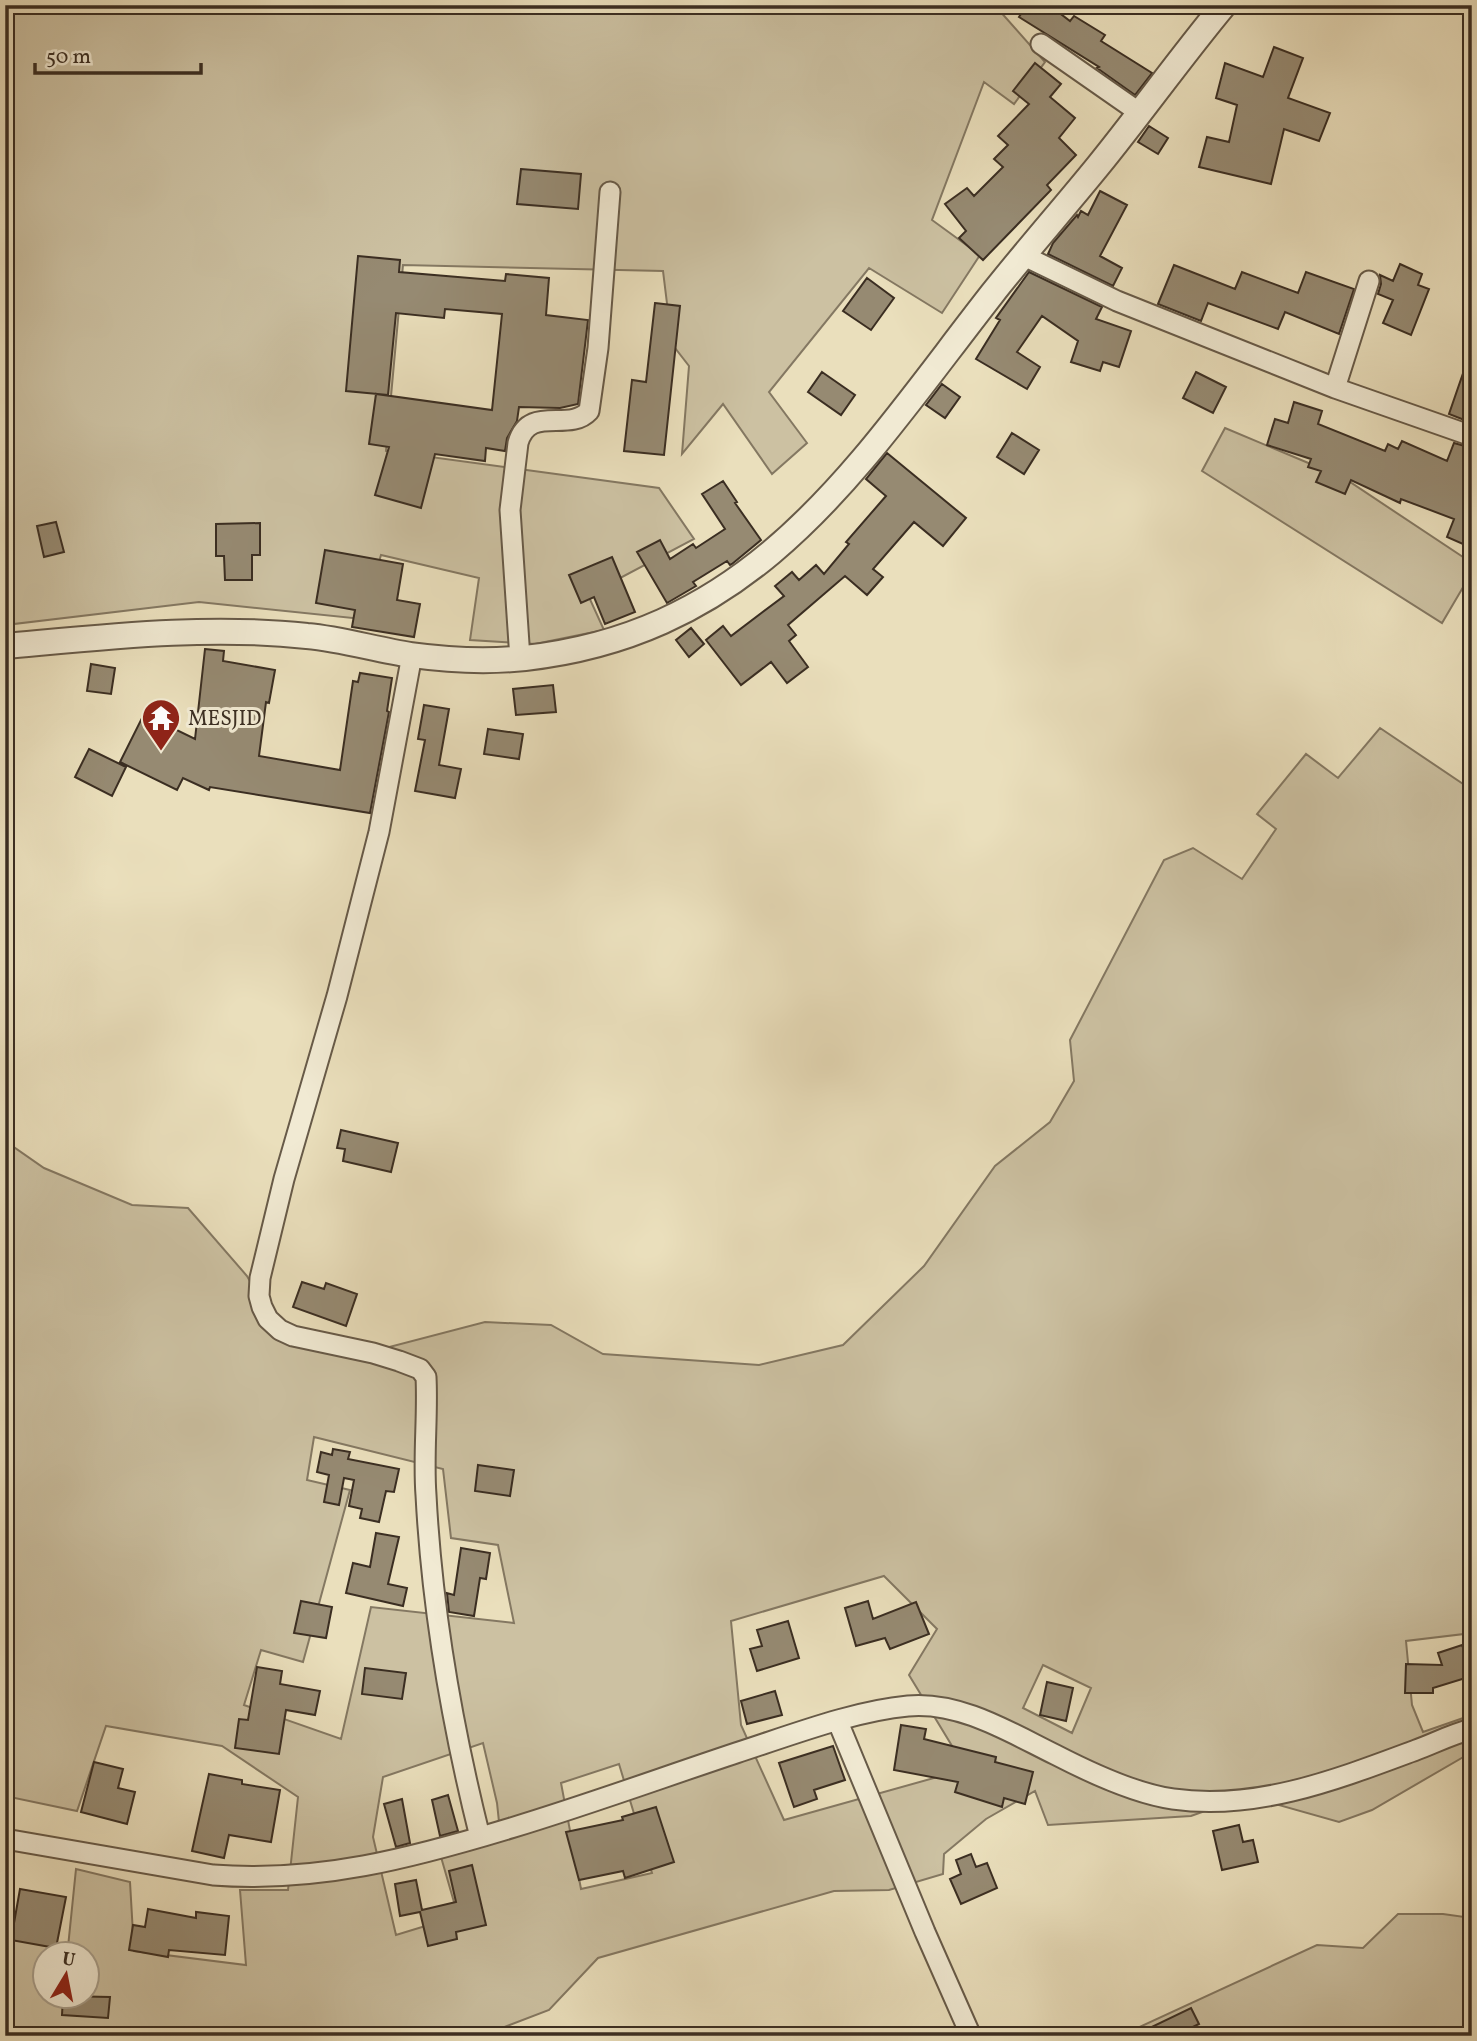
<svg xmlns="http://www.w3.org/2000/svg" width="1477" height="2041" font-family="Vollkorn,serif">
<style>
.green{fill:#ccc1a2;stroke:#847862;stroke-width:2;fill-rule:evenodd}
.building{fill:#968a72;stroke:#3b2e22;stroke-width:2}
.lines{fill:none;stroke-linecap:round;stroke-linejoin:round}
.minor-casing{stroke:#675a48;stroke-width:23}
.tertiary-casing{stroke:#675a48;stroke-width:28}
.minor{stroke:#f1ead3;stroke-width:19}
.tertiary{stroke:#f1ead3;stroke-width:24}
.labels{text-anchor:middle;stroke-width:6;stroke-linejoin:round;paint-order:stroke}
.poi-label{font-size:21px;fill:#3b2e22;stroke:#f1ead3;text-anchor:start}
</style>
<rect width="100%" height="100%" fill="#eadfbc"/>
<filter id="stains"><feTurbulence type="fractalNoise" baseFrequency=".00286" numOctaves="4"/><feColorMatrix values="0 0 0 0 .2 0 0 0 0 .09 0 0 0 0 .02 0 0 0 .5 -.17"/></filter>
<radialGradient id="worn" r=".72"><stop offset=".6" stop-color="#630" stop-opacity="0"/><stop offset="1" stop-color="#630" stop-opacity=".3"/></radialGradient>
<path class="green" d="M5 5H1002L998 9 1045 62 1014 104 984 82 932 220 980 255 942 313 869 268 769 392 807 443 772 474 723 404 682 454 689 366 672 344 663 271 403 265 386 451 659 488 694 539 588 595 604 630 535 644 470 640 479 578 381 555 362 619 199 602 5 625Z
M1225 428 1344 478 1472 563V572L1442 623 1202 471Z
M1380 728 1472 790V1633L1406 1641 1412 1705 1423 1732 1472 1715V1752L1372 1810 1339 1822 1247 1796 1191 1816 1048 1825 1035 1791 986 1819 944 1854 943 1874 889 1890 834 1891 598 1958 549 2010 481 2036H436L275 2027 265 2036H5V1937L68 1947 76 1869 130 1882 134 1951 246 1965 240 1890H288L298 1797 222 1746 106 1726 77 1811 5 1796V1141L44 1168 132 1205 188 1208 247 1276 274 1324 355 1356 485 1322 551 1325 603 1354 759 1365 843 1345 924 1266 995 1166 1050 1122 1074 1081 1070 1040 1164 860 1193 848 1242 879 1276 829 1257 814 1306 754 1338 778ZM314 1437 443 1469 451 1538 498 1545 514 1623 371 1607 341 1739 244 1705 261 1650 303 1662 350 1490 307 1480ZM884 1576 937 1629 909 1675 966 1769 784 1820 741 1725 731 1621ZM1043 1665 1091 1688 1072 1733 1023 1708ZM483 1743 497 1803 501 1841 441 1857 458 1916 396 1935 373 1837 383 1777ZM619 1764 652 1873 581 1889 561 1783ZM46 1954H88V1996H46Z
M1398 1914H1443L1472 1918V2036H1120L1317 1945 1363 1948Z"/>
<path class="building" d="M1027 5H1049L1070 21 1074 16 1105 35 1101 41 1152 73 1135 95 1097 68 1099 67 1019 17Z
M1274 47 1303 58 1288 98 1330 113 1319 141 1284 129 1271 184 1199 167 1207 137 1229 142 1237 105 1216 98 1225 63 1263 77Z
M1035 63 1061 84 1050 97 1075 118 1059 138 1076 155 1047 185 1051 190 983 260 959 238 966 231 945 204 967 188 974 196 1003 167 994 159 1008 145 998 136 1029 104 1013 91Z
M1149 126 1168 138 1158 154 1138 142Z
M521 169 581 174 578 209 517 204Z
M1100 191 1127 205 1100 256 1122 268 1113 286 1048 254 1053 243 1077 215 1078 217 1081 211 1088 215Z
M358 256 400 260 399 272 505 281 506 274 549 278 546 315 588 320 578 404 560 408 519 407 517 421 507 438 505 451 486 448 485 461 435 454 421 508 375 495 389 447 369 444 376 394 492 410 502 314 445 309 444 318 396 313 388 395 346 391Z
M1400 264 1422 274 1418 285 1429 289 1411 335 1383 323 1393 300 1378 294 1381 284 1380 275 1393 281Z
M1174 265 1235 289 1242 272 1298 293 1306 272 1354 289 1339 334 1285 312 1278 329 1208 303 1201 321 1158 304Z
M1029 272 1102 307 1096 319 1131 331 1119 367 1103 362 1100 371 1071 362 1078 341 1042 316 1017 352 1040 367 1027 389 976 359 1000 320 996 318Z
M867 278 894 298 871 330 843 311Z
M655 303 680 306 664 455 624 451 632 380 646 382Z
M1469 356 1472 357V423L1449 414Z
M822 372 855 395 841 415 808 392Z
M1196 372 1226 387 1213 413 1183 398Z
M942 384 960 397 945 418 926 405Z
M1294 402 1322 411 1318 424 1385 451 1388 444 1398 449 1402 441 1447 461 1454 443 1472 448V548L1447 537 1454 519 1401 499 1400 503 1351 480 1345 494 1316 482 1321 471 1308 467 1311 459 1267 445 1275 419 1288 423Z
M1012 433 1039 450 1024 474 997 457Z
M887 453 966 518 943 546 914 522 873 569 883 577 867 595 845 576 788 625 796 635 789 641 808 667 787 683 771 662 741 685 706 640 723 626 731 636 784 596 775 586 792 572 799 580 816 565 824 574 849 544 846 542 886 496 866 479Z
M723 481 737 502 735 503 761 540 732 564 730 565 727 561 693 582 696 586 667 603 637 552 660 540 670 559 693 544 696 548 725 529 702 494Z
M56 522 64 552 44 557 37 526Z
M260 523V555H252V580H225L224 556H216V524Z
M325 550 403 564 397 600 420 604 414 637 352 627 355 610 316 603Z
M612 557 635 612 605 624 594 597 581 603 569 575Z
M691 628 704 644 689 657 676 640Z
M205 649 224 651 223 661 275 670 269 703 266 702 259 756 340 770 353 681 358 682 360 673 392 678 387 711 389 712 370 813 210 787 209 790 183 778 177 790 120 762 144 714 195 739Z
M91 664 115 668 111 694 87 691Z
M553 685 556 712 516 715 513 689Z
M424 705 449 709 439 765 461 769 455 798 415 791 425 740 418 739Z
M488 729 523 734 519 759 484 754Z
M89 749 126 767 112 796 75 777Z
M341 1130 398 1143 391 1172 343 1161 345 1149 337 1148Z
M302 1282 324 1289 326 1283 357 1294 346 1326 293 1307Z
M333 1449 350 1452 348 1459 399 1469 394 1492 386 1491 379 1522 360 1518 362 1509 349 1506 354 1480 344 1478 339 1505 324 1502 329 1475 317 1472 321 1452 332 1455Z
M478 1465 514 1470 510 1496 475 1491Z
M376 1533 399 1537 388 1584 407 1588 403 1606 346 1593 353 1563 370 1567Z
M461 1548 490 1553 486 1579 480 1578 474 1616 449 1612 447 1593 454 1595Z
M301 1601 332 1607 326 1638 294 1633Z
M868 1601 873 1619 916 1602 929 1634 890 1649 885 1638 856 1646 845 1608Z
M788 1621 799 1658 757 1671 750 1649 762 1646 757 1630Z
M1462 1645 1469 1665 1472 1666V1676L1433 1688V1693H1405L1406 1664 1442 1665 1438 1653Z
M257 1667 282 1671 280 1684 320 1691 315 1715 286 1710 279 1754 235 1748 239 1719 248 1720Z
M365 1668 406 1673 402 1699 362 1694Z
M1047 1682 1073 1688 1066 1721 1040 1715Z
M775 1691 782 1715 747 1724 741 1701Z
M901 1725 926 1729 924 1739 996 1757 995 1762 1033 1772 1025 1804 1004 1798 1002 1807 955 1792 958 1782 894 1770Z
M833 1746 845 1780 814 1790 817 1799 794 1807 779 1763Z
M94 1762 123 1769 118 1788 135 1792 127 1824 81 1812Z
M209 1774 242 1780V1784L280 1790 271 1842 229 1835 224 1858 192 1851Z
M448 1795 458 1831 440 1836 432 1800Z
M402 1799 410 1843 396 1847 384 1804Z
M656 1807 674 1862 625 1878 623 1871 579 1880 566 1832 623 1820 622 1817Z
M1239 1825 1243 1842 1253 1840 1258 1862 1222 1870 1213 1831Z
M971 1854 976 1867 987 1863 997 1888 961 1904 950 1879 961 1874 956 1860Z
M472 1865 486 1925 456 1932 457 1939 428 1946 420 1912 400 1916 395 1884 416 1880 422 1910 456 1902 449 1871Z
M20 1889 66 1897 56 1948 11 1940Z
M148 1909 196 1918V1912L229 1916 225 1955 169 1950 168 1957 129 1950 133 1925 145 1927Z
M63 1996 110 1997 108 2018 62 2015Z
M1191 2008 1199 2024 1174 2036H1133Z"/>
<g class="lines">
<g class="minor-casing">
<path id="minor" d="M1041 44 1140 113
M1022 255 1117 301 1335 388 1472 436
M1335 388 1369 281
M412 655 379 832 337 996 284 1179 260 1278 259 1296 262 1307 268 1319 280 1330 293 1336 373 1353 399 1361 420 1369 426 1377C428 1416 423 1456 426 1495 432 1611 452 1725 480 1837
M520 659 510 510 518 443C529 404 569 433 589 411L598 348 610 192
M838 1722 925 1932 971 2036
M5 1839 213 1875C318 1883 412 1858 511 1828 587 1805 661 1778 736 1753 789 1736 853 1711 908 1706 960 1701 1011 1733 1056 1755 1089 1772 1136 1794 1173 1799 1257 1811 1338 1779 1416 1750 1435 1743 1452 1734 1472 1729"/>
</g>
<g class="tertiary-casing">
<path id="tertiary" d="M5 646C105 637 207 625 307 636 342 639 377 650 411 655 448 660 488 662 525 658 759 632 859 464 992 294 1026 251 1063 209 1098 166 1141 113 1180 58 1224 5"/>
</g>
<use href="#minor" class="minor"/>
<use href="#tertiary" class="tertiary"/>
</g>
<defs>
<g id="temple-pin" transform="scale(2.0125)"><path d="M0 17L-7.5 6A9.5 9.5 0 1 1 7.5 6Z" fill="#8f2418" stroke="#f1ead3"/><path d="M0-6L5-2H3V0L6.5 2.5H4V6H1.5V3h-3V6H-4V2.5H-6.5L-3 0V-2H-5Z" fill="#fff"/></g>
</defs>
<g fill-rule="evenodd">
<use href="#temple-pin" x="161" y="718"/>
</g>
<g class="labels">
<g class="poi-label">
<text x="188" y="725">MESJID</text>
</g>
</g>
<rect width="1477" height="2041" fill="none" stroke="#eadfbc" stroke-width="28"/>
<rect x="7" y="7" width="1463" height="2027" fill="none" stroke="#3b2e22" stroke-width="3.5"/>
<rect x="14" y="14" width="1449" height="2013" fill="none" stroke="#3b2e22" stroke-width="2"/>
<g transform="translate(66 1975) rotate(10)"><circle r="33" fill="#f1ead3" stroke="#a89f8c" stroke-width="2"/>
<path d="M0-5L12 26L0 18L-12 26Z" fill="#8f2418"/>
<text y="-10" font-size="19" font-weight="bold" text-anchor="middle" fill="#3b2e22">U</text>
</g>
<path d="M35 63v10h166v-10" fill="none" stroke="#3b2e22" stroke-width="3.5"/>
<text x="46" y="63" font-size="21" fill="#3b2e22" stroke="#f1ead3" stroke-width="5" paint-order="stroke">50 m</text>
<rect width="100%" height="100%" filter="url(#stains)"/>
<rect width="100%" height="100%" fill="url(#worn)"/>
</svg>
